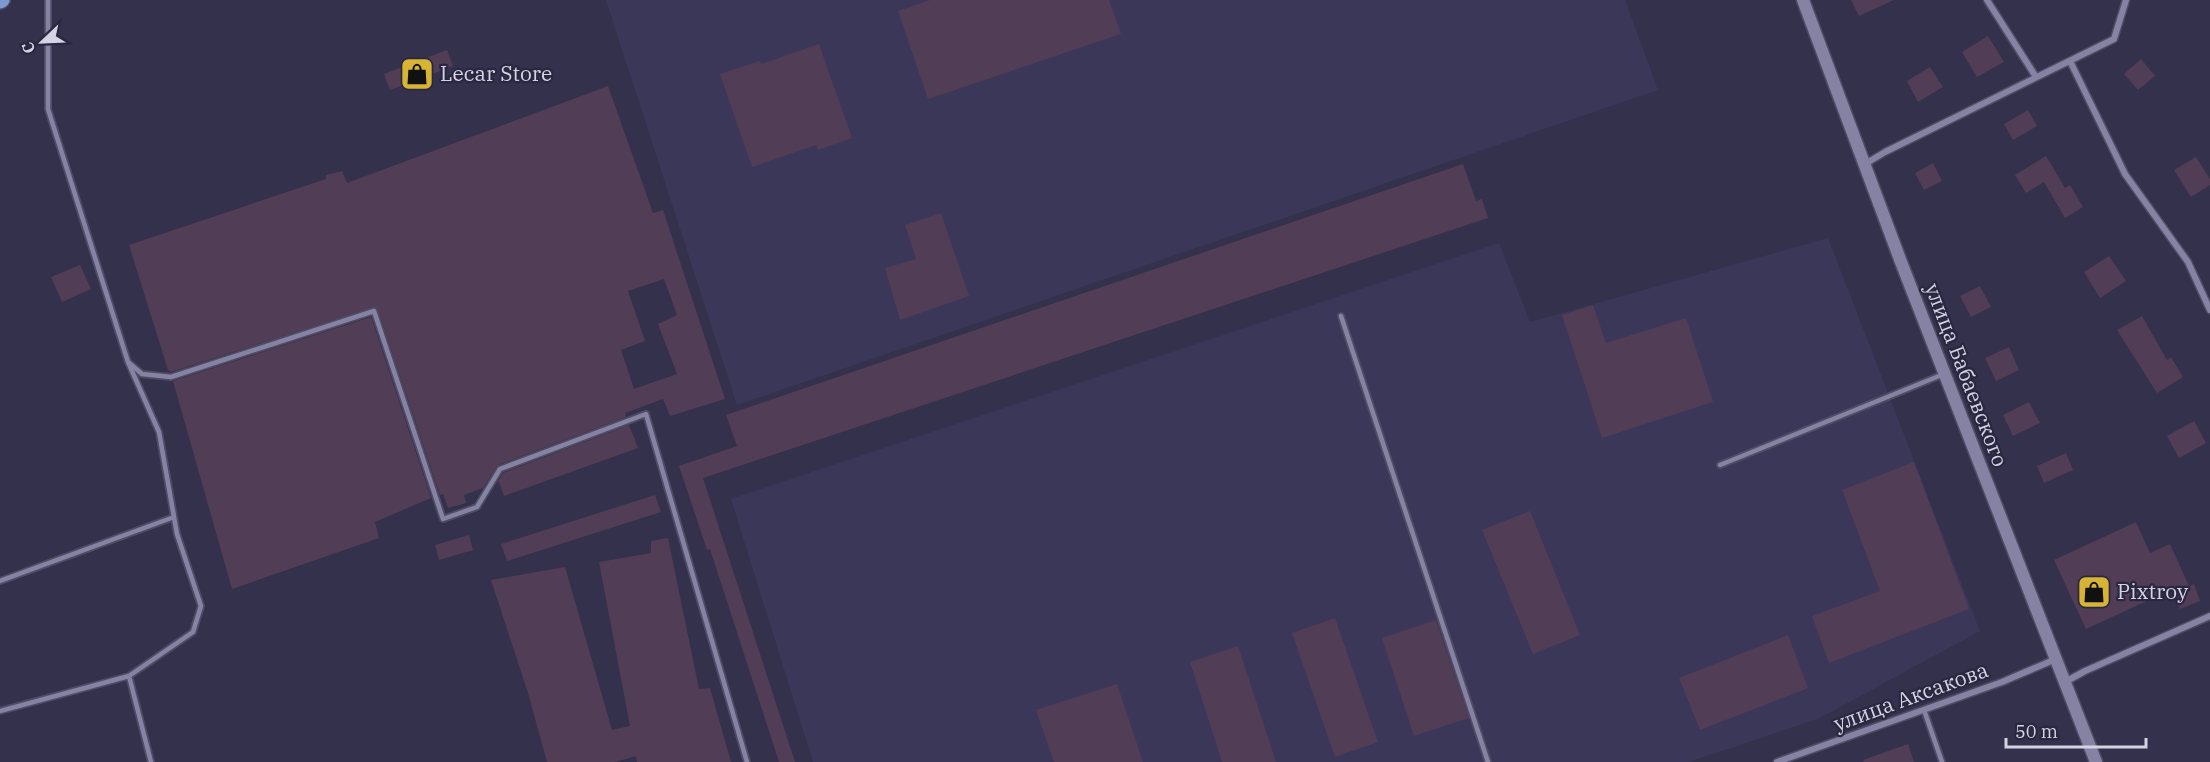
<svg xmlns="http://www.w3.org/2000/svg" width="2210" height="762" font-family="'IBM Plex Serif',serif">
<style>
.built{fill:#3b3759}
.building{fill:#523d56;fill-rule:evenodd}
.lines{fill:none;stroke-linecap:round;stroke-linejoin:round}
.service-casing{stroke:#504c64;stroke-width:8}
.minor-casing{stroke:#504c64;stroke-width:9}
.secondary-casing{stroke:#504c64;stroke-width:15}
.primary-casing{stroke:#504c64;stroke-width:18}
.service{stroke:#8582a3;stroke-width:4.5}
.minor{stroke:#8582a3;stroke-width:6}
.secondary{stroke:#8582a3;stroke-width:12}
.primary{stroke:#7d9bd2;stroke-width:15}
.labels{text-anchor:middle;stroke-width:4.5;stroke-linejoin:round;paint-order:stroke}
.poi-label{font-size:21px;fill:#d4d3e4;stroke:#2a2741;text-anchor:start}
.street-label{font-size:21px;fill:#d4d3e4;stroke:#2a2741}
</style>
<rect width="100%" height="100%" fill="#34314c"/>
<path class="built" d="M606 0H1625L1658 90 737 405Z
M1828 238 1980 631 1818 719 1689 762H813L731 499 1499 243 1530 322Z"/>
<path class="building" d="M930 0H1109L1121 34 928 99 898 11Z
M1851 0H1894L1859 16Z
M1988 36 2004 62 1977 77 1962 52Z
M819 44 852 138 818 150 816 145 752 167 720 74 760 61 761 64Z
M447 50 453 66 390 90 384 74Z
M2141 59 2155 76 2138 90 2124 74Z
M1930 67 1943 87 1918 102 1907 81Z
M608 86 653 213 663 210 725 399 670 416 663 399 625 413 626 417 498 465 483 488 464 495 466 503 448 508 443 494 440 495 378 310 375 307 171 372 168 370 129 245 326 179V175L342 171 347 183ZM664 279 677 315 658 324 677 374 634 389 621 350 645 341 628 291Z
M2028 110 2037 126 2013 140 2004 124Z
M2046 156 2065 188 2070 185 2083 207 2065 218 2044 182 2026 193 2015 175Z
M2196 157 2210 179V185L2191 197 2174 170Z
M1933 163 1942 181 1924 190 1915 173Z
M1463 164 1476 201 1482 199 1488 218 703 478 795 762H779L710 549 707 550 679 466 737 446 726 415Z
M941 213 969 296 900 320 885 268 916 259 905 225Z
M2109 256 2126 281 2100 298 2084 272Z
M80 265 91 289 62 302 51 277Z
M1980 286 1991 307 1971 317 1960 296Z
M1593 305 1606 343 1686 318 1713 402 1602 438 1562 315Z
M2142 316 2167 360 2171 357 2183 377 2157 393 2117 330Z
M371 317 431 498 375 522 379 538 232 589 173 381Z
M2009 347 2019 370 1996 381 1985 358Z
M2029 402 2040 423 2013 436 2003 415Z
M2194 421 2206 443 2179 458 2167 436Z
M629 425 638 448 504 496 499 482 497 483 503 473Z
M2066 453 2073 470 2044 483 2037 466Z
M1914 462 1969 609 1829 663 1812 616 1880 591 1842 490Z
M655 495 661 512 507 561 501 544Z
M1530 511 1580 635 1533 654 1482 530Z
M2136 522 2150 553 2170 544 2189 586 2194 584 2200 601 2180 609 2173 589 2086 629 2054 560Z
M469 535 473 550 439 560 435 545Z
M668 538 699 689 710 688 731 762H637L636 756 615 762H547L528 693 491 580 565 567 612 730 630 726 599 562 651 553V541Z
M1335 618 1378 742 1335 757 1292 633Z
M1436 620 1469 718 1414 736 1382 638Z
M1788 635 1808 688 1700 730 1679 678Z
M1238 646 1276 762H1222L1190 662Z
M1117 684 1143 762H1054L1036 710Z
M1908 744 1914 762H1864L1863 760Z"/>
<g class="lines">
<g class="service-casing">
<path id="service" d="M1341 316 1488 762
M128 362 142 374 171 377 374 311 443 519 477 507 500 469 646 414 747 762
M1720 465 1944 374
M0 581 174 517
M129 676 151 762
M1924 710 1942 762
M0 711 129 676 193 632 201 606 177 534 159 432 128 362 48 109V0"/>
</g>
<g class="minor-casing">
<path id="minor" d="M1987 0 2036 77
M2070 61 2125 174 2188 262 2210 310
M1865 164 1885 152 2114 39 2126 0
M2065 682 2085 671 2210 616
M1777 762 2002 682 2056 659"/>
</g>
<g class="secondary-casing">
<path id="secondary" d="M1803 0 1901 262 2096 762"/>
</g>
<g class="primary-casing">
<path id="primary" d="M0 1 2 0"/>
</g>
<use href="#service" class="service"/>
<use href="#minor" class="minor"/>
<use href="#secondary" class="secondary"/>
<use href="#primary" class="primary"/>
</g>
<defs>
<g id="shop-square" transform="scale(1.725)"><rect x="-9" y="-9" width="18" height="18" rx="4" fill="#d7b434" stroke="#2a2741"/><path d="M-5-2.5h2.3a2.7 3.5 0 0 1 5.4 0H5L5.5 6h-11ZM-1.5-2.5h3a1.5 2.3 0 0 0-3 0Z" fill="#111"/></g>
</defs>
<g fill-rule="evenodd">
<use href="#shop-square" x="417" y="74"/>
<use href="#shop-square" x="2094" y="592"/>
</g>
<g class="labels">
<g class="poi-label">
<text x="440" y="81">Lecar Store</text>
<text x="2117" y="599">Pixtroy</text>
</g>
<g class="street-label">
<text transform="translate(1966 375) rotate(69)" y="7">улица Бабаевского</text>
<text transform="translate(1911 697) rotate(-20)" y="7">улица Аксакова</text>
</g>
</g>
<g transform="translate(42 42) rotate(247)" stroke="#2a2741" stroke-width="4.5" paint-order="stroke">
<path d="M0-4.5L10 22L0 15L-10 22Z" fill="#d4d3e4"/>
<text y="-9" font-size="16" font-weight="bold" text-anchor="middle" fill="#d4d3e4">С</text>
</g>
<path d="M2006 738v9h140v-9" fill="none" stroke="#d4d3e4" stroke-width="3"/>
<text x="2015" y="738" font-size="18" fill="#d4d3e4" stroke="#2a2741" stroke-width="4.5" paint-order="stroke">50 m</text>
</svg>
